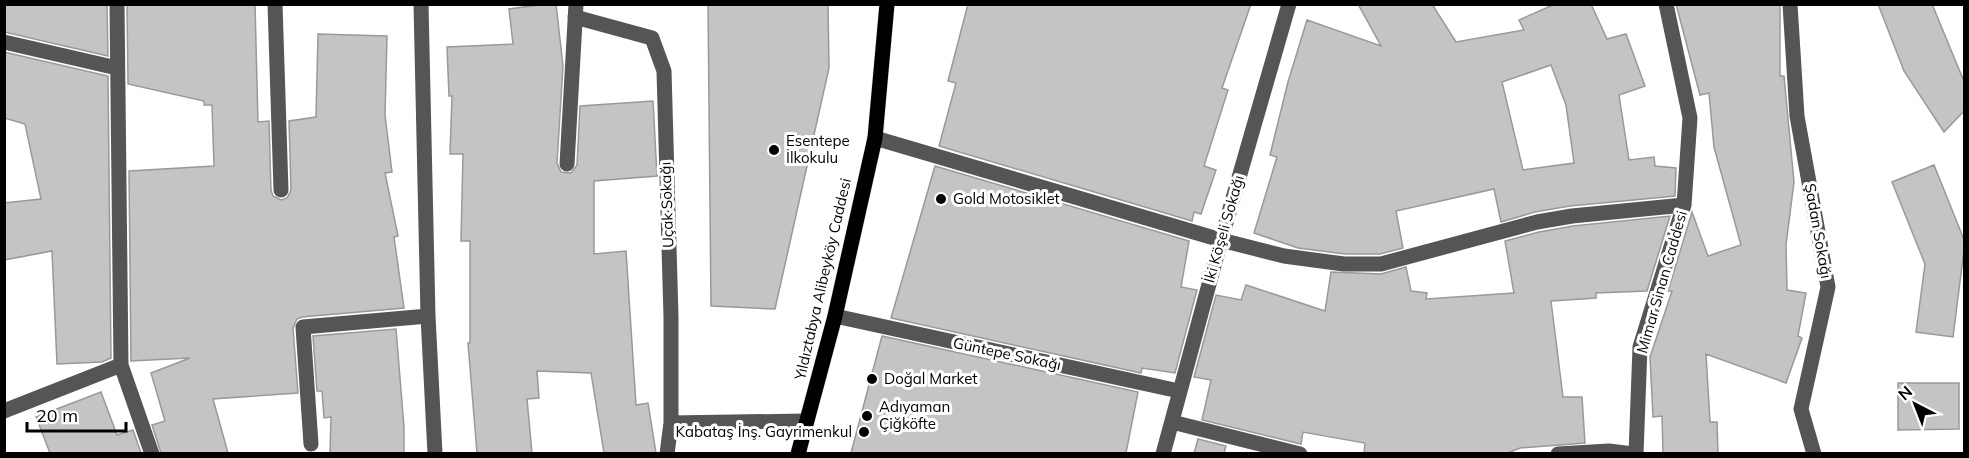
<svg xmlns="http://www.w3.org/2000/svg" width="1969" height="458" font-family="Mulish,sans-serif">
<style>
.building{fill:#c4c4c4;stroke:#999;stroke-width:1.5;fill-rule:evenodd}
.lines{fill:none;stroke-linecap:round;stroke-linejoin:round}
.major-casing{stroke:#dbdbdb;stroke-width:16}
.minor{stroke:#555;stroke-width:15}
.major{stroke:#000;stroke-width:15}
.poi-dot{fill:#000;stroke:#fff;stroke-width:2}
.labels{text-anchor:middle;stroke-width:6;stroke-linejoin:round;paint-order:stroke}
.poi-label{font-size:15px;fill:#000;stroke:#fff;text-anchor:start}
.street-label{font-size:15px;fill:#000;stroke:#fff}
</style>
<rect width="100%" height="100%" fill="#fff"/>
<path class="building" d="M4 4H107L108 56 4 32Z
M127 4H255L258 122 269 121 271 190 273 196 281 200 287 198 291 190 289 121 316 117 318 34 387 36 385 115 392 172 385 173 398 236 394 237 404 308 302 317 297 319 293 328 298 393 213 399 228 453H161L152 425 165 421 151 373 190 358 131 361 129 171 214 166 212 105H204V101L128 84Z
M546 4H556L563 66 557 163 561 172 571 173 577 165 580 106 653 101 657 176 594 181V254L626 251 636 405 648 403 656 453H604L591 373 537 371 539 398 527 399 532 453H477L468 343H470V241H461L463 154H450L452 96H449L447 47 513 44 509 9Z
M708 4H828L829 68 775 309 711 306Z
M968 4H1251L1222 88 1228 90 1204 166 1216 170 1201 214 1194 212 1192 221 939 146 956 83 948 81Z
M1358 4H1432L1456 42 1524 30 1519 20 1555 4H1591L1607 39 1626 34 1645 86 1619 95 1629 160 1654 157 1655 166 1676 168 1675 196 1570 206 1535 212 1501 222 1494 189 1396 211 1403 248 1380 254H1345L1298 248 1254 233 1277 157 1270 155 1288 82 1307 20 1381 46ZM1551 65 1566 105 1574 163 1523 170 1502 82Z
M1676 4H1780V76H1784L1794 182 1786 245 1787 290 1806 293 1798 336 1802 338 1786 383 1706 354 1710 422H1717L1718 453H1663L1662 416 1653 417 1650 357 1672 291H1668L1692 212 1708 256 1741 245 1714 147 1709 93 1700 95Z
M1878 4H1932L1965 84V110L1944 132 1904 71Z
M4 52 108 76 111 358 102 362 57 364 52 251 4 260V203L41 199 25 124 4 118Z
M1934 165 1965 242 1953 337 1916 332 1925 264 1892 182Z
M935 166 1189 241 1181 287 1197 290 1175 373 1142 368 1141 373 891 318Z
M1670 216 1647 291 1596 293V298L1551 301 1563 397H1582L1585 443 1520 448 1508 453H1364L1365 443 1303 432 1301 444 1202 420 1211 380 1194 377 1216 295 1241 300 1246 285 1325 311 1331 272 1381 274 1406 267 1411 291 1427 293 1426 299 1514 293 1505 241 1539 232 1573 226Z
M396 329 404 427V453H330L331 417 324 418 322 391H317L313 336Z
M882 336 1138 392 1126 453H851Z
M1898 383H1959V429L1898 430Z
M101 392 117 435 133 430 141 453H50L36 417Z
M1198 439 1226 446 1224 453H1194Z"/>
<g class="lines">
<g class="major-casing">
<path id="major" d="M798 454 835 316 875 138 887 4"/>
</g>
<path class="minor" d="M117 4 121 365 152 454
M275 4 281 190
M421 4 428 316 435 454
M1790 4 1797 116 1828 287 1801 409 1814 454
M575 17 652 38 664 71 671 317V423L667 454
M4 42 117 68
M875 138 1221 240 1284 256 1344 264H1381L1537 222 1572 216 1684 205
M567 164 576 4
M835 316 1179 391
M4 411 121 365
M1172 422 1300 454
M671 423 806 421
M311 444 303 327 428 316
M1163 454 1221 240 1289 4
M1558 454 1609 451 1633 454
M1636 454 1640 347 1684 205 1690 118 1666 4"/>
<use href="#major" class="major"/>
</g>
<g class="poi-dot">
<circle cx="774" cy="150" r="6"/>
<circle cx="941" cy="199" r="6"/>
<circle cx="872" cy="379" r="6"/>
<circle cx="867" cy="416" r="6"/>
<circle cx="864" cy="432" r="6"/>
</g>
<g class="labels">
<g class="poi-label">
<text x="786" y="146">Esentepe<tspan x="786" dy="17">İlkokulu</tspan></text>
<text x="953" y="204">Gold Motosiklet</text>
<text x="884" y="384">Doğal Market</text>
<text x="879" y="412">Adıyaman<tspan x="879" dy="17">Çiğköfte</tspan></text>
<text x="852" y="437" text-anchor="end">Kabataş İnş. Gayrimenkul</text>
</g>
<g class="street-label">
<text transform="translate(667 205) rotate(-92)" y="5">Uçak Sokağı</text>
<text transform="translate(1224 229) rotate(-74)" y="5">İki Köşeli Sokağı</text>
<text transform="translate(1818 231) rotate(80)" y="5">Şadan Sokağı</text>
<text transform="translate(823 279) rotate(-77)" y="5">Yıldıztabya Alibeyköy Caddesi</text>
<text transform="translate(1662 282) rotate(-74)" y="5">Mimar Sinan Caddesi</text>
<text transform="translate(1007 354) rotate(12)" y="5">Güntepe Sokağı</text>
</g>
</g>
<rect width="1969" height="458" fill="none" stroke="#000000" stroke-width="12"/>
<g transform="translate(1915 404) rotate(318)" stroke="#ffffff" stroke-width="4.5" paint-order="stroke">
<path d="M0-4.5L10 22L0 15L-10 22Z" fill="#000000"/>
<text y="-9" font-size="16" font-weight="bold" text-anchor="middle" fill="#000000">N</text>
</g>
<path d="M27 422v9h99v-9" fill="none" stroke="#000000" stroke-width="3"/>
<text x="36" y="422" font-size="18" fill="#000000" stroke="#ffffff" stroke-width="4.5" paint-order="stroke">20 m</text>
</svg>
